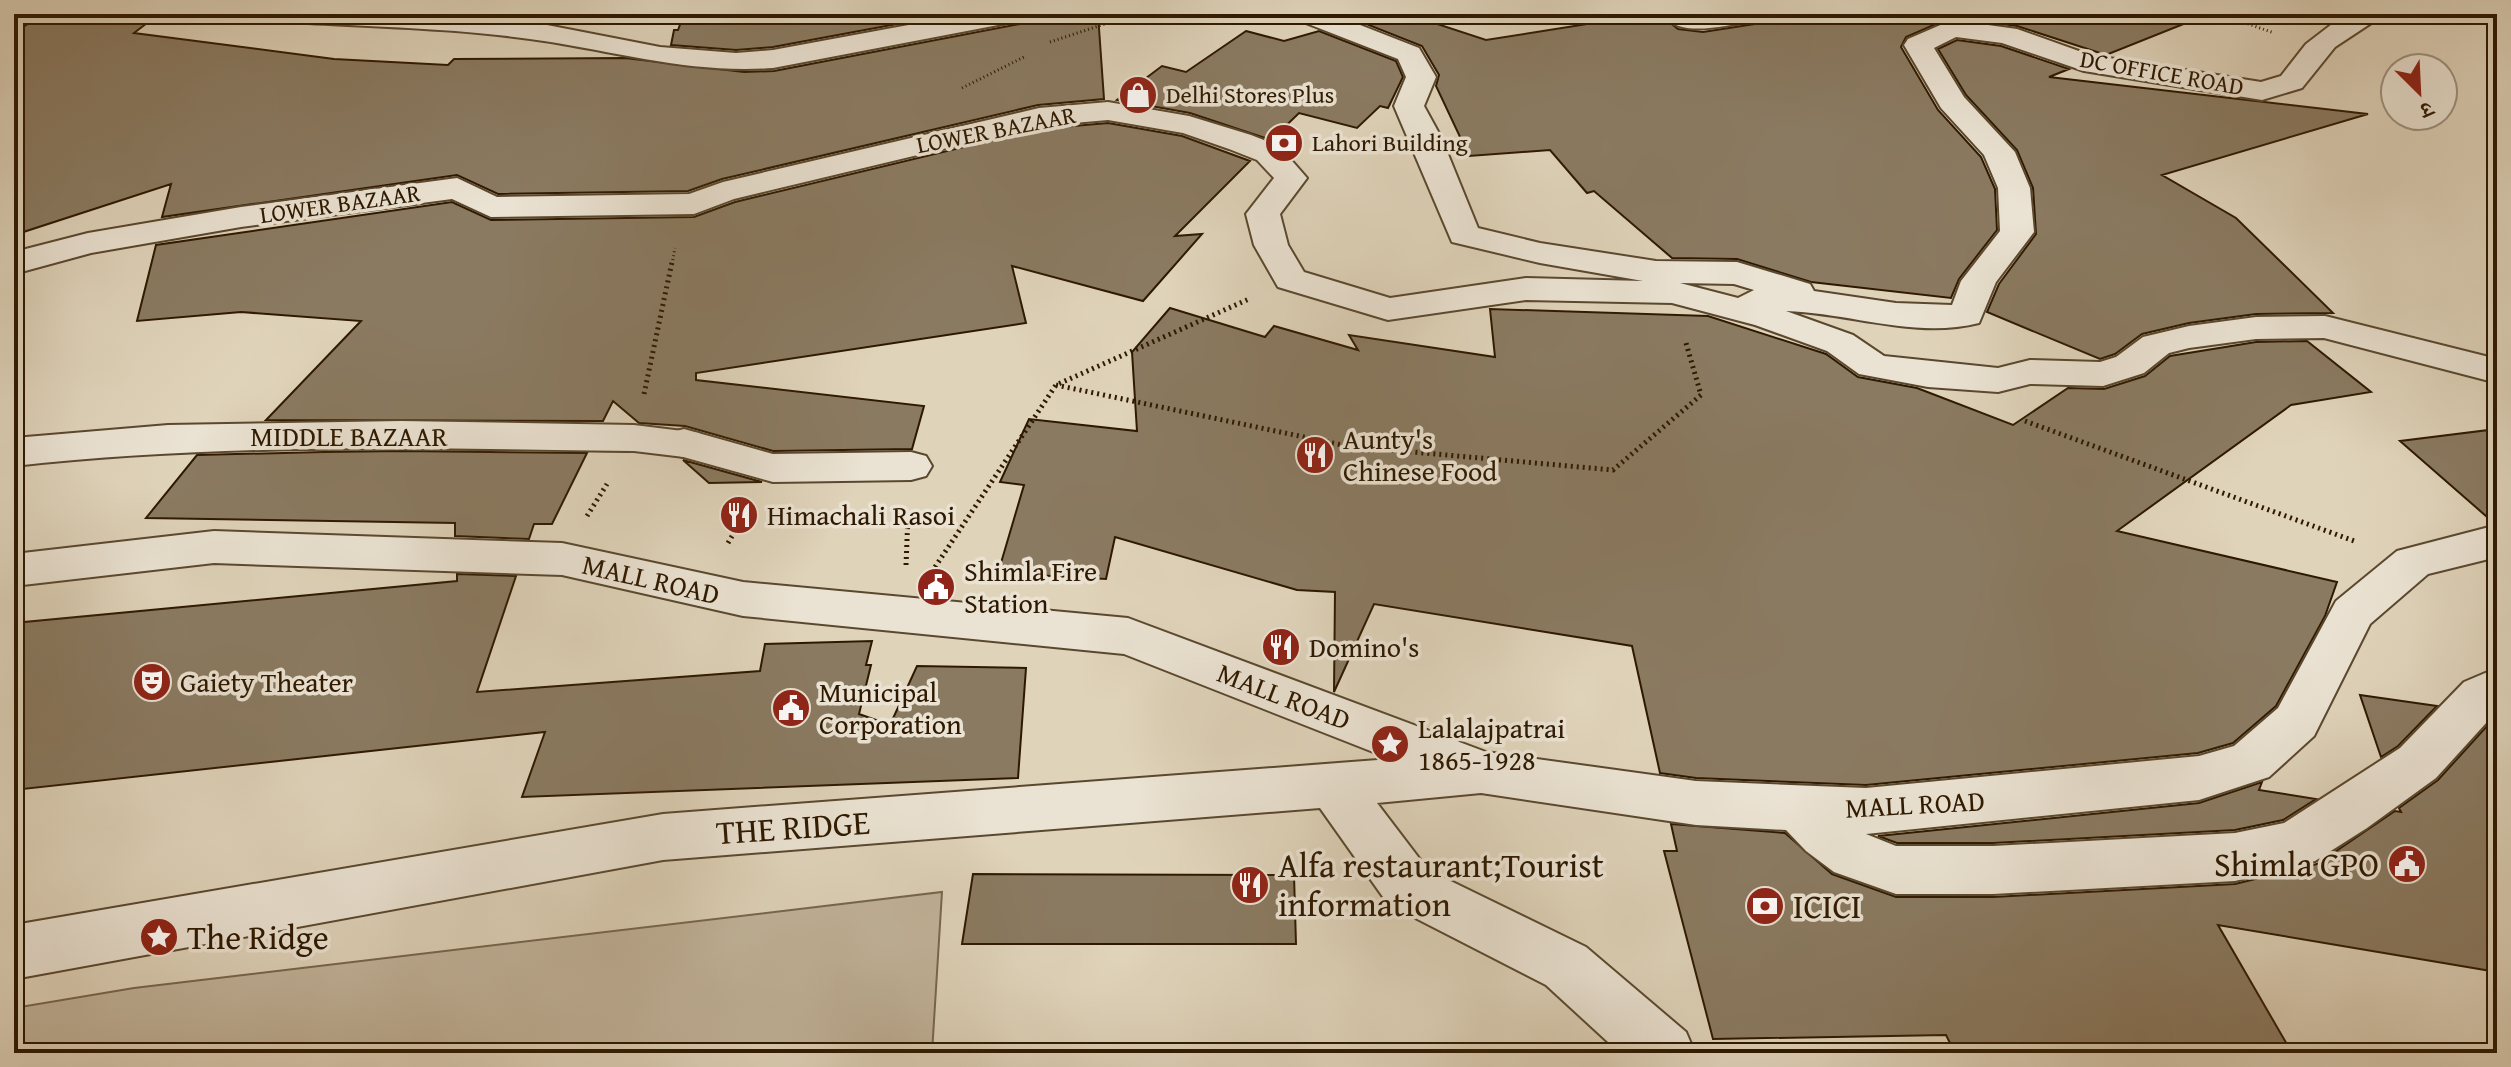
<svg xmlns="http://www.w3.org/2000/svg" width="2511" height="1067" font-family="'Gentium Book Plus','Noto Serif Devanagari',serif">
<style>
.green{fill:#c1b39a;stroke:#78664d;stroke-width:2}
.building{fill:#8a7a61;stroke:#2e1900;stroke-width:2}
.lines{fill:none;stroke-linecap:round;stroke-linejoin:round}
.pedestrian-casing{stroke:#5a482e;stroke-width:4}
.minor-casing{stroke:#5a482e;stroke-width:4}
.path-far1{stroke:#2e1900;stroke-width:3;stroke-dasharray:1 3;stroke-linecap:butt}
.path{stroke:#2e1900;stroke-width:5;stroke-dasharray:2 4;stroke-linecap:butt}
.pedestrian{fill:#eae2d2;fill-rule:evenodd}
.minor{fill:#eae2d2;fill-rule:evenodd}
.labels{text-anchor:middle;stroke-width:7;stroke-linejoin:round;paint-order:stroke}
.far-street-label{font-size:24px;fill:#2e1900;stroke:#eae2d2}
.far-poi-label{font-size:24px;fill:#2e1900;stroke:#eae2d2;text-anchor:start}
.street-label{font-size:28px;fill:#2e1900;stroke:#eae2d2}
.poi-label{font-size:28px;fill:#2e1900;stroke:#eae2d2;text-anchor:start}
.near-street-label{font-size:34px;fill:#2e1900;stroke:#eae2d2}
.near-poi-label{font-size:34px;fill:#2e1900;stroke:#eae2d2;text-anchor:start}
</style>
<rect width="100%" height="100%" fill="#dfd3ba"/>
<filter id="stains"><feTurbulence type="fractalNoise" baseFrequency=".0025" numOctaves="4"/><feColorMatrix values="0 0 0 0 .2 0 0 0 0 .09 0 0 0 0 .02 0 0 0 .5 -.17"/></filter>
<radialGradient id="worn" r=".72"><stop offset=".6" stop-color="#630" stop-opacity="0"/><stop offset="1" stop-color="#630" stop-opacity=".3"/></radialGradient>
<path class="green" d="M942 892 932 1053H14V1008L134 988Z"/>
<path class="building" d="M684 14H951L773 47 736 50 671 45 674 30H678Z
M1031 14H1098L1104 99 1038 105 722 179 688 191 498 194 457 175 162 217 171 184 14 235V33L37 18 151 20 134 33 334 59 448 65 454 59 625 58 744 72 774 71 1025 23Z
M1377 14H1435L1431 22 1486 40 1650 14H1659L1678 29 1703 32 1761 23 1767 14H2201V17L2106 55 2017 26 1952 17 1906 37 1901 47 1938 110 1981 157 1995 189 1997 230 1959 279 1951 298 1811 282 1737 259 1672 258 1594 191 1587 193 1550 150 1469 156 1436 86 1439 75 1422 46 1356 20Z
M1246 31 1284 41 1319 31 1396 61 1403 77 1388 108 1380 106 1357 128 1299 113 1271 140 1190 113 1117 100 1162 66 1186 72Z
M1957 40 2001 46 2069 69 2049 77 2368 114 2162 175 2236 218 2333 313 2256 314 2189 323 2142 334 2115 354 2100 359 1987 312 1999 284 2036 234 2033 188 2017 150 1966 95 1938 49Z
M1108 123 1182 136 1250 161 1175 236 1202 234 1143 301 1012 266 1026 323 696 373V380L924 406 912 449 773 451 685 426 639 423 613 401 603 421 266 420 361 321 241 312 137 321 156 245 452 202 491 220 694 217 735 202 1039 129Z
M1170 308 1265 337 1274 326 1358 350 1349 335 1495 357 1490 309 1708 316 1826 354 1858 377 1917 388 2013 425 2068 388 2104 389 2145 376 2170 356 2256 342 2307 341 2371 392 2291 405 2117 531 2337 582 2325 616 2276 706 2233 743 2198 753 1866 785 1696 778 1660 773 1632 646 1374 604 1334 692 1335 592 1297 590 1115 537 1106 579 998 573 1024 485 1000 482 1029 419 1137 431 1132 352Z
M2497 429 2494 523 2400 441Z
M324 452 401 451 587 453 552 524H534L529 539 455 536V523L146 518 197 455Z
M683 460 762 482 709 483Z
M457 574 516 576 477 692 760 671 765 644 872 641 866 665H871L859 714 890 725 917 666 1026 668 1018 778 522 797 545 732 14 790V623L457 581Z
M2360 695 2437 706 2398 746 2381 757Z
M2497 715V972L2218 925 2292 1053H1955L1946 1035 1713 1039 1664 851H1677L1671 824 1785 833 1832 874 1896 897H1993L2235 884 2317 864 2395 811 2401 812 2399 808 2438 780Z
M2262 782 2259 790 2316 799 2283 820 2235 830 1993 843H1897L1878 836 2199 803Z
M973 874 1294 875 1296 944H962Z"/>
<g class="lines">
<g class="pedestrian-casing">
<path id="pedestrian" d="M684 429 773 454 911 452 926 456 932 466 926 476 911 480 773 482 669 453 663 443 669 433Z"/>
</g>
<g class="minor-casing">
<path id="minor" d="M275 14 482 17 547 25 660 47 736 53 773 50 968 14H1028L1024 20 1014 22 773 68C694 74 622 53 544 41 460 28 374 27 289 22L279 20Z
M1294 14H1332L1419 48 1436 77 1424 106 1441 137 1478 228 1540 243 1656 261 1737 262 1810 284 1814 291 1896 303 1952 305 1961 281 2000 231 1998 188 1984 155 1941 108 1904 45 1908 39 1952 20 2017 29 2090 55 2261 82 2281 76 2306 44 2336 21 2349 14H2385L2335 47 2302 88 2262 100 2084 71 2002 43 1956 37 1934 48 1964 97 2015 152 2030 188 2034 232 1996 282 1979 323C1915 339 1850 313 1786 311L1853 335 1884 356 1998 368 2030 360 2100 362 2116 357 2143 337 2189 326 2256 317 2325 316 2497 359V383L2324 338 2256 339 2189 348 2169 353 2144 373 2103 386 2030 384 1998 392 1928 387 1859 374 1827 351 1755 325 1672 303 1526 300 1388 320 1278 287 1254 245 1246 214 1274 178 1257 160 1229 149 1183 133 1108 120 1039 126 734 199 694 214 491 217 452 199 241 227 91 253 14 274V252L88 233 241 207 457 178 497 197 689 194 723 182 1039 108 1108 102 1189 116 1251 135 1279 146 1307 178 1280 214 1288 245 1304 272 1390 298 1526 278 1643 281 1540 263 1452 242 1394 106 1406 77 1398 59 1298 20ZM1680 283 1734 284 1754 290 1738 298Z
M1662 14H1764L1760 20 1750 22C1725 25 1679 39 1662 14Z
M401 421 634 425 699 433 705 443 699 453 684 457 634 451C427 448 221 443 14 466V438L168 425Z
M2497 525V557L2428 574 2370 624 2314 736 2269 777 2199 800 1866 834 1896 846H1993L2235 833 2284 823 2400 748 2464 682 2497 668V711L2436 778 2367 828 2315 861 2235 881 1993 894H1896L1834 872 1806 851 1786 830 1696 825 1481 793 1377 803 1428 870 1586 947 1686 1032 1695 1053H1620L1546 985 1388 904 1320 808 663 860 14 979V925L663 814 1391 759 1124 654 743 616 562 575 214 563 14 586V554L214 531 562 543 743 582 1128 618 1486 752 1696 781 1866 788 2199 756 2234 746 2278 708 2336 601 2397 551Z"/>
</g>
<path class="path-far1" d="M2243 14 2240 21 2274 33
M1050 42 1123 18 1161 14
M962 88 1024 57
M672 264 675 248"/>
<path class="path" d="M1056 385 1347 446 1613 470 1701 395 1686 343
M644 394 672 262
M2025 421 2357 542
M587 516 607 484
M728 543 747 511
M906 565 908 515
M935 567 1056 385 1249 299"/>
<use href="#pedestrian" class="pedestrian"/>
<use href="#minor" class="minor"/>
</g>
<defs>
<g id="shop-disc" transform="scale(2)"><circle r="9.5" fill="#8f2418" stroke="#eae2d2"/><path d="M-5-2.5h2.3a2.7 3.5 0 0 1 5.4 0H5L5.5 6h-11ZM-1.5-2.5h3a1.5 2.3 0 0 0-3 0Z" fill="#fff"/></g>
<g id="bank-disc" transform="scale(2)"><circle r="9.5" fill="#8f2418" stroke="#eae2d2"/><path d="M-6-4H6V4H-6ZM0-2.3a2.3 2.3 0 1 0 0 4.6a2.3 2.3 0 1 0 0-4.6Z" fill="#fff"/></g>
<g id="restaurant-disc" transform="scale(2)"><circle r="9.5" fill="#8f2418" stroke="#eae2d2"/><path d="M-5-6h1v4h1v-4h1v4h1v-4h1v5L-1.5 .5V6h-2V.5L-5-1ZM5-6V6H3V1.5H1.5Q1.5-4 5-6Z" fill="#fff"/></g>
<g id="civic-disc" transform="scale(2)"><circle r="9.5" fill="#8f2418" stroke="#eae2d2"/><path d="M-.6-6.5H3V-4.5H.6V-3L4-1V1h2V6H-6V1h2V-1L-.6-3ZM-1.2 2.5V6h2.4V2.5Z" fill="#fff"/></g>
<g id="theatre-disc" transform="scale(2)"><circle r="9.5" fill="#8f2418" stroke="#eae2d2"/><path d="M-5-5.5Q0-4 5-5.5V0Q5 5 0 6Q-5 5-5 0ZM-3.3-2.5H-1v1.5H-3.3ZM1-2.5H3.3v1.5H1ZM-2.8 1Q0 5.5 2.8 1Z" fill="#fff"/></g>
<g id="sight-disc" transform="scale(2)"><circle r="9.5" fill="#8f2418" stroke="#eae2d2"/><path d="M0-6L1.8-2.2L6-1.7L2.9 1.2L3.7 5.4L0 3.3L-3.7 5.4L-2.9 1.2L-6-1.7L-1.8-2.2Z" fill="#fff"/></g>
</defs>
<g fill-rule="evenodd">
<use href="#shop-disc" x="1138" y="95"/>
<use href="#bank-disc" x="1284" y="143"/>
<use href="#restaurant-disc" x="1315" y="455"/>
<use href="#restaurant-disc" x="739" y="515"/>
<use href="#civic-disc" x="936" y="587"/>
<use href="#restaurant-disc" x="1281" y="647"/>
<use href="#theatre-disc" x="152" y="682"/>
<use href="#civic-disc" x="791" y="708"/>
<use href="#sight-disc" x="1390" y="744"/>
<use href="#civic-disc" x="2407" y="864"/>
<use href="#restaurant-disc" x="1250" y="885"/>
<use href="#bank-disc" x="1765" y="906"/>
<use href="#sight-disc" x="159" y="937"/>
</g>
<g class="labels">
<g class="far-street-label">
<text transform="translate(2162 73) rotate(10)" y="8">DC OFFICE ROAD</text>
<text transform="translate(996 130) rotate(-11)" y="8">LOWER BAZAAR</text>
<text transform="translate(340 204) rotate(-8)" y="8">LOWER BAZAAR</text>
</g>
<g class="far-poi-label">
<text x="1166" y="103">Delhi Stores Plus</text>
<text x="1312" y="151">Lahori Building</text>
</g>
<g class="street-label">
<text x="349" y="446">MIDDLE BAZAAR</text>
<text transform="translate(651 579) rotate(13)" y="10">MALL ROAD</text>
<text transform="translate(1284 696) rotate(21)" y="10">MALL ROAD</text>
<text transform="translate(1915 804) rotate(-3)" y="10">MALL ROAD</text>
</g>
<g class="poi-label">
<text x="1343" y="449">Aunty's<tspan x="1343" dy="32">Chinese Food</tspan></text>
<text x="767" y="525">Himachali Rasoi</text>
<text x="964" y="581">Shimla Fire<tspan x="964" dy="32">Station</tspan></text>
<text x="1309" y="657">Domino's</text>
<text x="180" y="692">Gaiety Theater</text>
<text x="819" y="702">Municipal<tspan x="819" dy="32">Corporation</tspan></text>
<text x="1418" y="738">Lalalajpatrai<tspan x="1418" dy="32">1865-1928</tspan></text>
</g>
<g class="near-street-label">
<text transform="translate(793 827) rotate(-4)" y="12">THE RIDGE</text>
</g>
<g class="near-poi-label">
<text x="2379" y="876" text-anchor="end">Shimla GPO</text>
<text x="1278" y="877">Alfa restaurant;Tourist<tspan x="1278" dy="39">information</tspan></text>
<text x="1793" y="918">ICICI</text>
<text x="187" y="949">The Ridge</text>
</g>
</g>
<rect width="2511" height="1067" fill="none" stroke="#dfd3ba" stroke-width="48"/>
<rect x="16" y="16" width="2479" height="1035" fill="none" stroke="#2e1900" stroke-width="4"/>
<rect x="24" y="24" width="2463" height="1019" fill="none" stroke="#2e1900" stroke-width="2"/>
<g transform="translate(2419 92) rotate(156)"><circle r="38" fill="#eae2d2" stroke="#9f927e" stroke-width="2"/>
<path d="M0-6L14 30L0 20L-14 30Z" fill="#8f2418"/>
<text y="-12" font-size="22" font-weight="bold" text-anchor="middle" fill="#2e1900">उ</text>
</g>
<rect width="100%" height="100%" filter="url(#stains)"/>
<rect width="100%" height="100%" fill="url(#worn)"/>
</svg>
